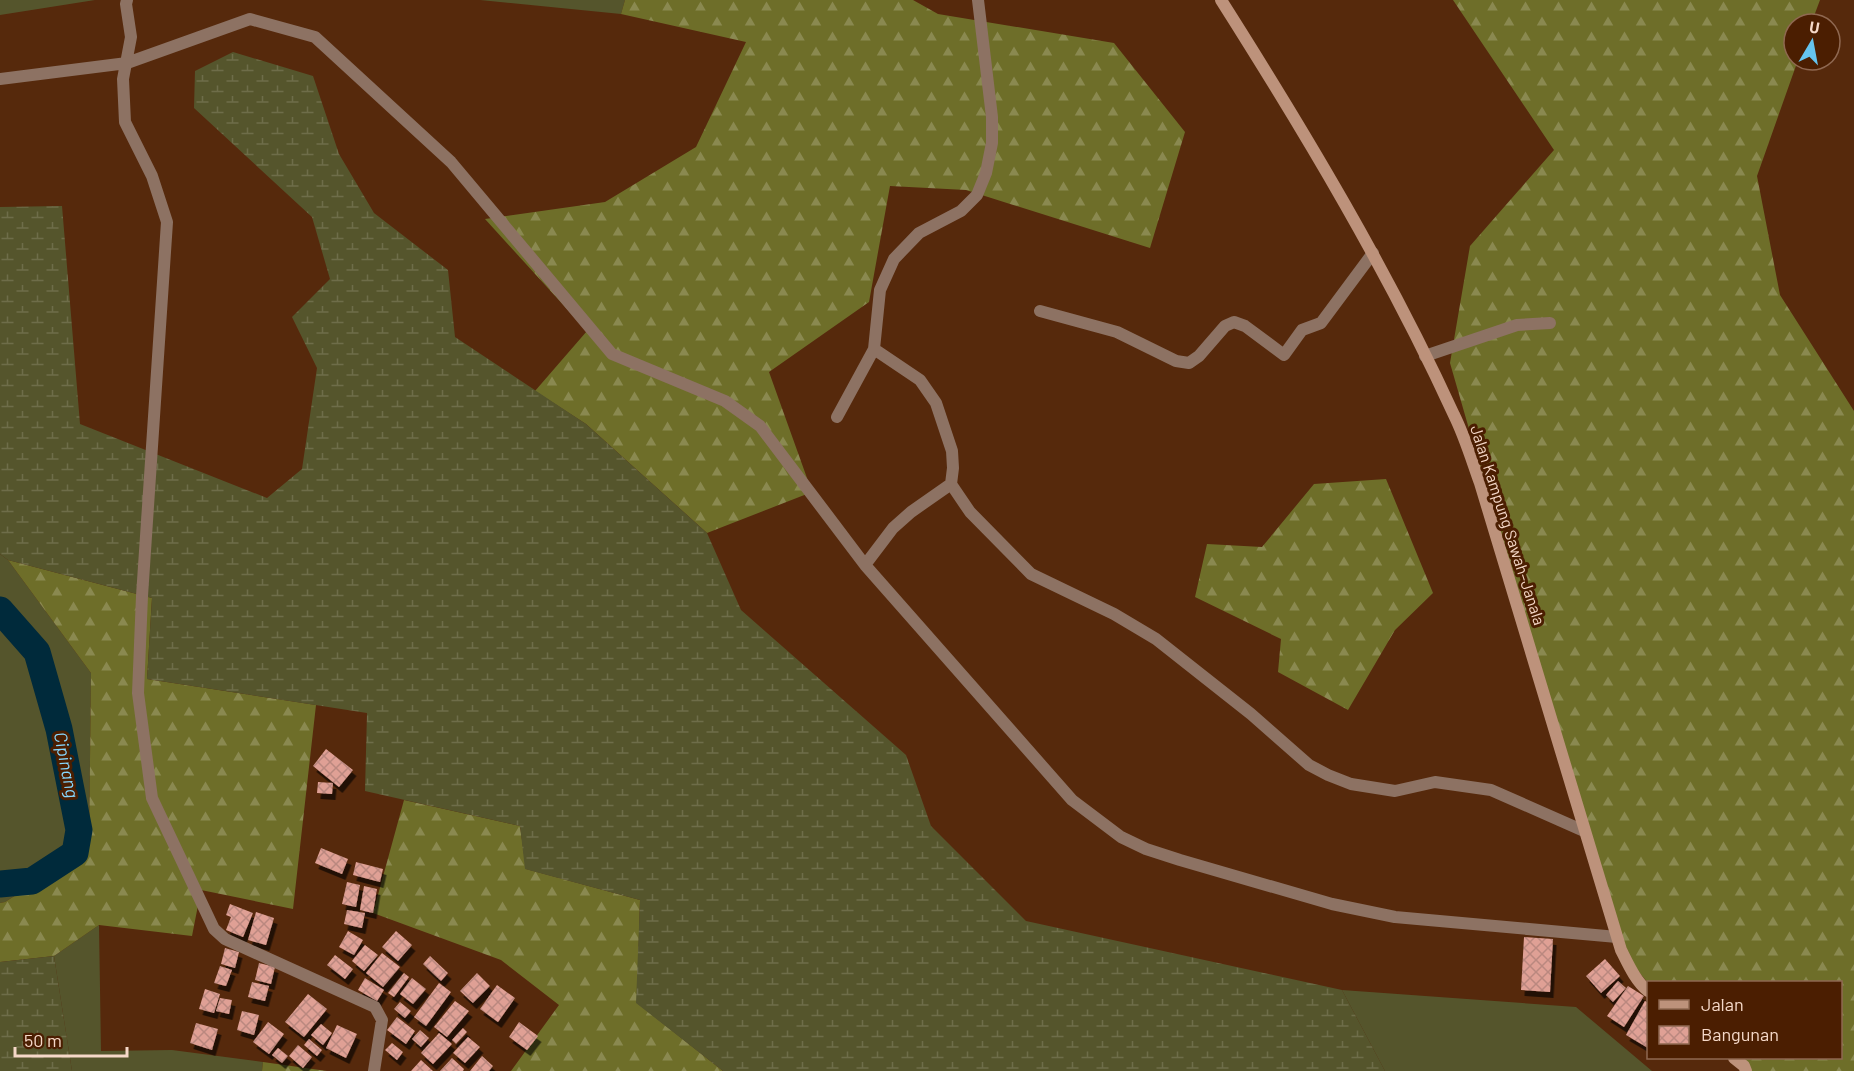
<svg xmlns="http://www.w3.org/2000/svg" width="1854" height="1071" font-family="Barlow,sans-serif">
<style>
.grass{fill:#55552c}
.forest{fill:url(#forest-firs)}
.wetland{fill:url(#wetland-marsh)}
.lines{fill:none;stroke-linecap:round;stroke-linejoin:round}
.river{stroke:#002a3b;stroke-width:27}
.building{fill:url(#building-cross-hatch);filter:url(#shadow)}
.minor{stroke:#8d7263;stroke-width:12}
.secondary{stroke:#bd927b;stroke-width:12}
.labels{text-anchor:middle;stroke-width:6;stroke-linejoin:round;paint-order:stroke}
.street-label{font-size:16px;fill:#f5d8c8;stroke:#4b1e01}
.water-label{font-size:18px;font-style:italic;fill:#86d8ff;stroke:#4b1e01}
</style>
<defs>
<pattern id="forest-firs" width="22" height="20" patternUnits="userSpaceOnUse" patternTransform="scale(1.5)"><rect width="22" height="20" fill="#6e6e29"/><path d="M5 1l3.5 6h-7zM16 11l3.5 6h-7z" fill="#8a8950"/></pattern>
<pattern id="wetland-marsh" width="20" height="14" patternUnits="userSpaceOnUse" patternTransform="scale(1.5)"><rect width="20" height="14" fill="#55552c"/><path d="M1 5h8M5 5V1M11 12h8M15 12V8" fill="none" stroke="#6e6d49"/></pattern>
<pattern id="building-cross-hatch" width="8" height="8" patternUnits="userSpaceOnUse" patternTransform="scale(1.5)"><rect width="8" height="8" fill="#dfa095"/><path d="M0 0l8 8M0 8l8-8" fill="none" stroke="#ba887f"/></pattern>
<filter id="shadow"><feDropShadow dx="3.5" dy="6" stdDeviation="0" flood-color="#0009"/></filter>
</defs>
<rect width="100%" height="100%" fill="#56290c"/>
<path class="grass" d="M0 0H95L0 15Z
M480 0H625L621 14Z
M0 554 8 560 91 673 89 849 5 902 0 903Z
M99 925 101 1051 172 1050 263 1062 262 1071H72L54 956Z
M1342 990 1576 1007 1652 1071H1385Z"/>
<path class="forest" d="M625 0H913L938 14 1114 43 1185 132 1150 248 966 190 890 186 869 302 769 372 812 492 707 533 586 424 535 391 587 331 485 219 605 202 696 147 746 42 621 14Z
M1453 0H1820L1811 24H1794V60H1798L1757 176 1780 295 1854 411V1071H1746L1733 1058H1840V982L1648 983 1621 950 1580 814 1450 363 1470 246 1554 150Z
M1386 479 1433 593 1395 630 1348 710 1278 672 1281 639 1195 597 1207 544 1262 547 1314 484Z
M8 560 152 598 147 679 316 705 293 909 201 890 192 936 99 925 54 956 0 962V903L5 902 89 849 91 673Z
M404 800 520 826 526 869 640 900 637 1003 723 1071H511L559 1005 501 960 373 913Z
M263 1062 327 1071H262Z"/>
<path class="wetland" d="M233 52 313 76 339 154 374 213 448 270 455 337 586 424 707 533 741 610 906 755 931 826 1026 921 1342 990 1385 1071H723L636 1003 640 900 525 869 520 826 365 791 367 713 147 679 152 598 8 560 0 554V207L62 206 80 424 267 498 302 469 317 368 292 317 330 279 312 217 194 108 195 71Z
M54 956 72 1071H0V962Z"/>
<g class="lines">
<path class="river" d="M0 610 37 652 59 729 79 830 75 853 32 881 0 884"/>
</g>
<path class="building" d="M326 749 353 770 339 787 313 766Z
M318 782 333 783 332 794 317 793Z
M321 848 348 859 342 874 315 863Z
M356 862 383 869 380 882 353 875Z
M347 882 360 885 356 907 342 904Z
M364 886 377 889 373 913 360 910Z
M230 904 253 913 243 937 226 930 231 917 226 915Z
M347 910 365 913 362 928 344 924Z
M256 912 274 918 266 945 248 940Z
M348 931 363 940 354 955 339 947Z
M396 931 412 945 398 961 382 947Z
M1524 937 1553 939 1550 992 1521 990Z
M365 945 378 955 364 971 352 961Z
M225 948 239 952 235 968 221 964Z
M382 953 400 967 383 987 366 973Z
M335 955 353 969 345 979 327 965Z
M430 956 448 973 441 981 423 964Z
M1605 959 1620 976 1601 993 1586 976Z
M259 963 275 967 271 984 255 980Z
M220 966 232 970 226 986 214 983Z
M404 973 409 977 394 997 388 993Z
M477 973 490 986 473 1003 460 991Z
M365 978 384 990 377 1001 358 990Z
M412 978 426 989 413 1004 400 994Z
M1618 981 1626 988 1613 1002 1606 995Z
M252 982 269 986 265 1001 248 997Z
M439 983 451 992 426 1026 414 1017Z
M497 985 515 998 498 1022 480 1009Z
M1628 986 1644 996 1624 1027 1607 1016Z
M205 989 220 994 214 1013 199 1009Z
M308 994 327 1009 304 1037 285 1022Z
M220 998 232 1000 229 1014 216 1011Z
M455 1001 469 1011 447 1037 434 1027Z
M1645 1001 1648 1003V1048L1626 1035Z
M400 1002 411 1011 405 1018 394 1009Z
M242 1011 259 1015 254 1035 237 1030Z
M397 1017 415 1031 406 1044 387 1030Z
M268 1022 284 1034 269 1054 253 1042Z
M519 1022 538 1036 527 1050 509 1037Z
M196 1023 218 1029 212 1050 190 1043Z
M321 1024 332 1033 323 1045 311 1035Z
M337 1025 357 1034 346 1058 326 1048Z
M463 1028 467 1032 456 1044 452 1040Z
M420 1030 429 1038 421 1047 412 1039Z
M439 1033 452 1044 433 1064 421 1053Z
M468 1037 480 1047 465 1063 453 1053Z
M309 1039 322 1050 317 1056 304 1045Z
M392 1043 403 1052 397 1060 385 1050Z
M298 1045 312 1057 303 1068 289 1056Z
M278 1048 288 1056 282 1063 272 1055Z
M482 1056 493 1066 489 1071H470Z
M452 1058 464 1069 463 1071H440Z
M421 1060 433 1071H411Z"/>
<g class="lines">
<path class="minor" d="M127 0 126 4 131 37 123 79 125 122 152 176 167 222 142 596 138 693 152 798 214 929 225 939 375 1007 382 1020 374 1071
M0 79 127 63 250 19 315 37 451 162 612 354 725 401 760 426 865 565 1072 800 1121 837 1146 849 1180 860 1332 904 1395 917 1617 937
M1040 311 1117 332 1176 361 1189 363 1199 356 1225 326 1234 322 1245 326 1284 355 1302 330 1321 323 1373 253
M874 349 920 380 936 403 952 451 953 468 951 484 970 512 1031 574 1114 614 1156 639 1251 714 1309 765 1328 775 1351 784 1395 791 1435 782 1491 790 1584 831
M1425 356 1517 325 1550 323
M837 417 874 349 880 290 894 259 919 233 961 211 977 195 986 173 992 143V117L978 0
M865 565 893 528 911 512 951 484"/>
<path class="secondary" d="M1221 0C1306 134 1388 271 1454 415 1465 437 1472 461 1480 483L1621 950C1628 964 1636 982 1648 991
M1734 1058 1744 1066 1746 1071"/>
</g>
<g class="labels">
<g class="street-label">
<text transform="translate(1508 525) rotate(72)" y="6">Jalan Kampung Sawah–Janala</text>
</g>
<g class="water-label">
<text transform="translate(66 765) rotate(79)" y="6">Cipinang</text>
</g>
</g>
<rect x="1647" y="981" width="195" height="78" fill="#4b1e01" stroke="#8f6851" stroke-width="1.5"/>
<rect x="1659" y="1000" width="30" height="9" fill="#bd927b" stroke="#8f6851" stroke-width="1.5"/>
<text x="1701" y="1011" font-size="18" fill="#f5d8c8">Jalan</text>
<rect x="1659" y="1026" width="30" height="18" fill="url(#building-cross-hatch)" stroke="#8f6851" stroke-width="1.5"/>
<text x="1701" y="1041" font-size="18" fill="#f5d8c8">Bangunan</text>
<g transform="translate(1812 42) rotate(10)"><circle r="28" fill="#4b1e01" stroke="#8f6851" stroke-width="1.5"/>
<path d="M0-4.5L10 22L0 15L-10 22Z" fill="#65c4ef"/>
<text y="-9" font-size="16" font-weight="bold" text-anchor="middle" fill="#f5d8c8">U</text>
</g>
<path d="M15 1047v9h112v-9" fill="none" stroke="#f5d8c8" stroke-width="3"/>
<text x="24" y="1047" font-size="18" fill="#f5d8c8" stroke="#4b1e01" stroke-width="4.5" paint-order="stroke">50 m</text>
</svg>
